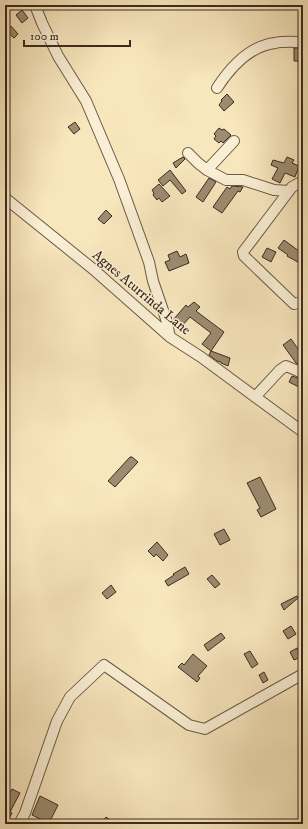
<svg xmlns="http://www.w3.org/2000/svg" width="308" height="829" font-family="'IM FELL DW Pica',serif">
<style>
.building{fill:#9d8c71;stroke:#3b2a1f}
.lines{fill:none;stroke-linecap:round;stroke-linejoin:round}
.minor-casing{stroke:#6a5946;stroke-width:12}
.minor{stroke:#faefd4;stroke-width:10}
.labels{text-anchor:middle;stroke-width:3;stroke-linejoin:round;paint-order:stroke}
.street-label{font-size:14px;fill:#3b2a1f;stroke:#faefd4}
</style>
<rect width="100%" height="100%" fill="#f8e6bd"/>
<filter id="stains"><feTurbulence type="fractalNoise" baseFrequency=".005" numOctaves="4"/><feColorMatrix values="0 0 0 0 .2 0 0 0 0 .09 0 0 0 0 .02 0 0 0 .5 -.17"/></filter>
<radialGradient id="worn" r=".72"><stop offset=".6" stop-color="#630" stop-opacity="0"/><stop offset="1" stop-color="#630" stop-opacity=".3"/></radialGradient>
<path class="building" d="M22 10 28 18 22 23 16 15Z
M11 26 18 34 14 38 6 31Z
M294 48H302L303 61H294Z
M227 94 234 102 224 111 219 105 222 101 221 100Z
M75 122 80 129 74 134 68 127Z
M219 128 222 130 224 129 231 135 223 143 221 141 219 143 214 139 216 136 214 134Z
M183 157 185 159 176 168 173 163Z
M287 157 294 160 292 163 299 166 295 177 285 173 280 183 272 179 278 168 271 165 273 160 284 163Z
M170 170 186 191 182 194 170 180 163 186 158 180Z
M209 178 216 182 203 202 196 197Z
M159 184 170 196 162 202 159 198 157 200 153 195 154 193 152 190Z
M232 186 243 187 240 192 238 191 222 213 213 207 227 187 230 189Z
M106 210 112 216 104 224 98 219Z
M284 240 303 254V265L287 256 288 255 278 248Z
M267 248 276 252 271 262 262 257Z
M177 251 180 257 186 254 189 263 169 271 165 262 170 260 168 255Z
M194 302 200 307 196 311 224 332 211 351 202 344 211 333 190 317 180 328 173 322V320L186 305 188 307Z
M291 339 303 356V366L296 363 283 345Z
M211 351 230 358 228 366 221 363V362L217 361 209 355Z
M292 376 303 380V389L289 382Z
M130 457H132L138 462 115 487 108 481Z
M260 477 276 509 261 517 257 510 260 508 247 483Z
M224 529 230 540 220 545 214 534Z
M157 542 168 555 163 561 156 554 154 557 148 551Z
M185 567 189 574 168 586 165 581 174 575 173 574Z
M212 575 220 584 215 588 207 579Z
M111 585 116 592 107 599 102 593Z
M297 596 298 598 284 610 281 604Z
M291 626 296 634 288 639 283 631Z
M221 633 225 638 208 651 204 645Z
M297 648 301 657 294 660 290 652Z
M250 651 258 664 252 668 244 654Z
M193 654 207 666 198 676 200 678 197 682 178 667 182 663 184 665Z
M264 672 268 680 263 683 259 675Z
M12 789 20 793 10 812 12 813 6 824H5V802Z
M40 796 58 805 49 823 32 815Z
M106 817 116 824H101Z"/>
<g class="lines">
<g class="minor-casing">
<path id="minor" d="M35 5 42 23 58 56 86 101 119 179 149 262 153 281 166 319 170 337
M217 88C230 68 249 46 275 43 284 41 294 42 303 42
M188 153 198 163 207 170 226 180H243L274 190 289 191
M207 170 234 141
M303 181 292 187 243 252 244 256 294 304 303 302
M5 198 93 269 170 337 201 357 303 432
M255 397 280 370 286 366 298 371 303 374
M19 824 25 813 57 721 70 697 104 665 189 725 205 729 303 674"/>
</g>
<use href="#minor" class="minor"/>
</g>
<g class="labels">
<g class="street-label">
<text transform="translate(142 292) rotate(40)" y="5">Agnes Aturrinda Lane</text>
</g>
</g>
<rect width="308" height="829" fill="none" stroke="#f8e6bd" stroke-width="20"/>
<rect x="6" y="6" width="296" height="817" fill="none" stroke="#3b2a1f" stroke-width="2"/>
<rect x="10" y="10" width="288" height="809" fill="none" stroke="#3b2a1f"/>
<path d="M24 40v6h106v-6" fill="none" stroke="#3b2a1f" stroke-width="2"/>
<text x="30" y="40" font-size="12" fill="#3b2a1f" stroke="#faefd4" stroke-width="3" paint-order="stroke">100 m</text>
<rect width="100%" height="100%" filter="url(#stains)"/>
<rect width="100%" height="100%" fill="url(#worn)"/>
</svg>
